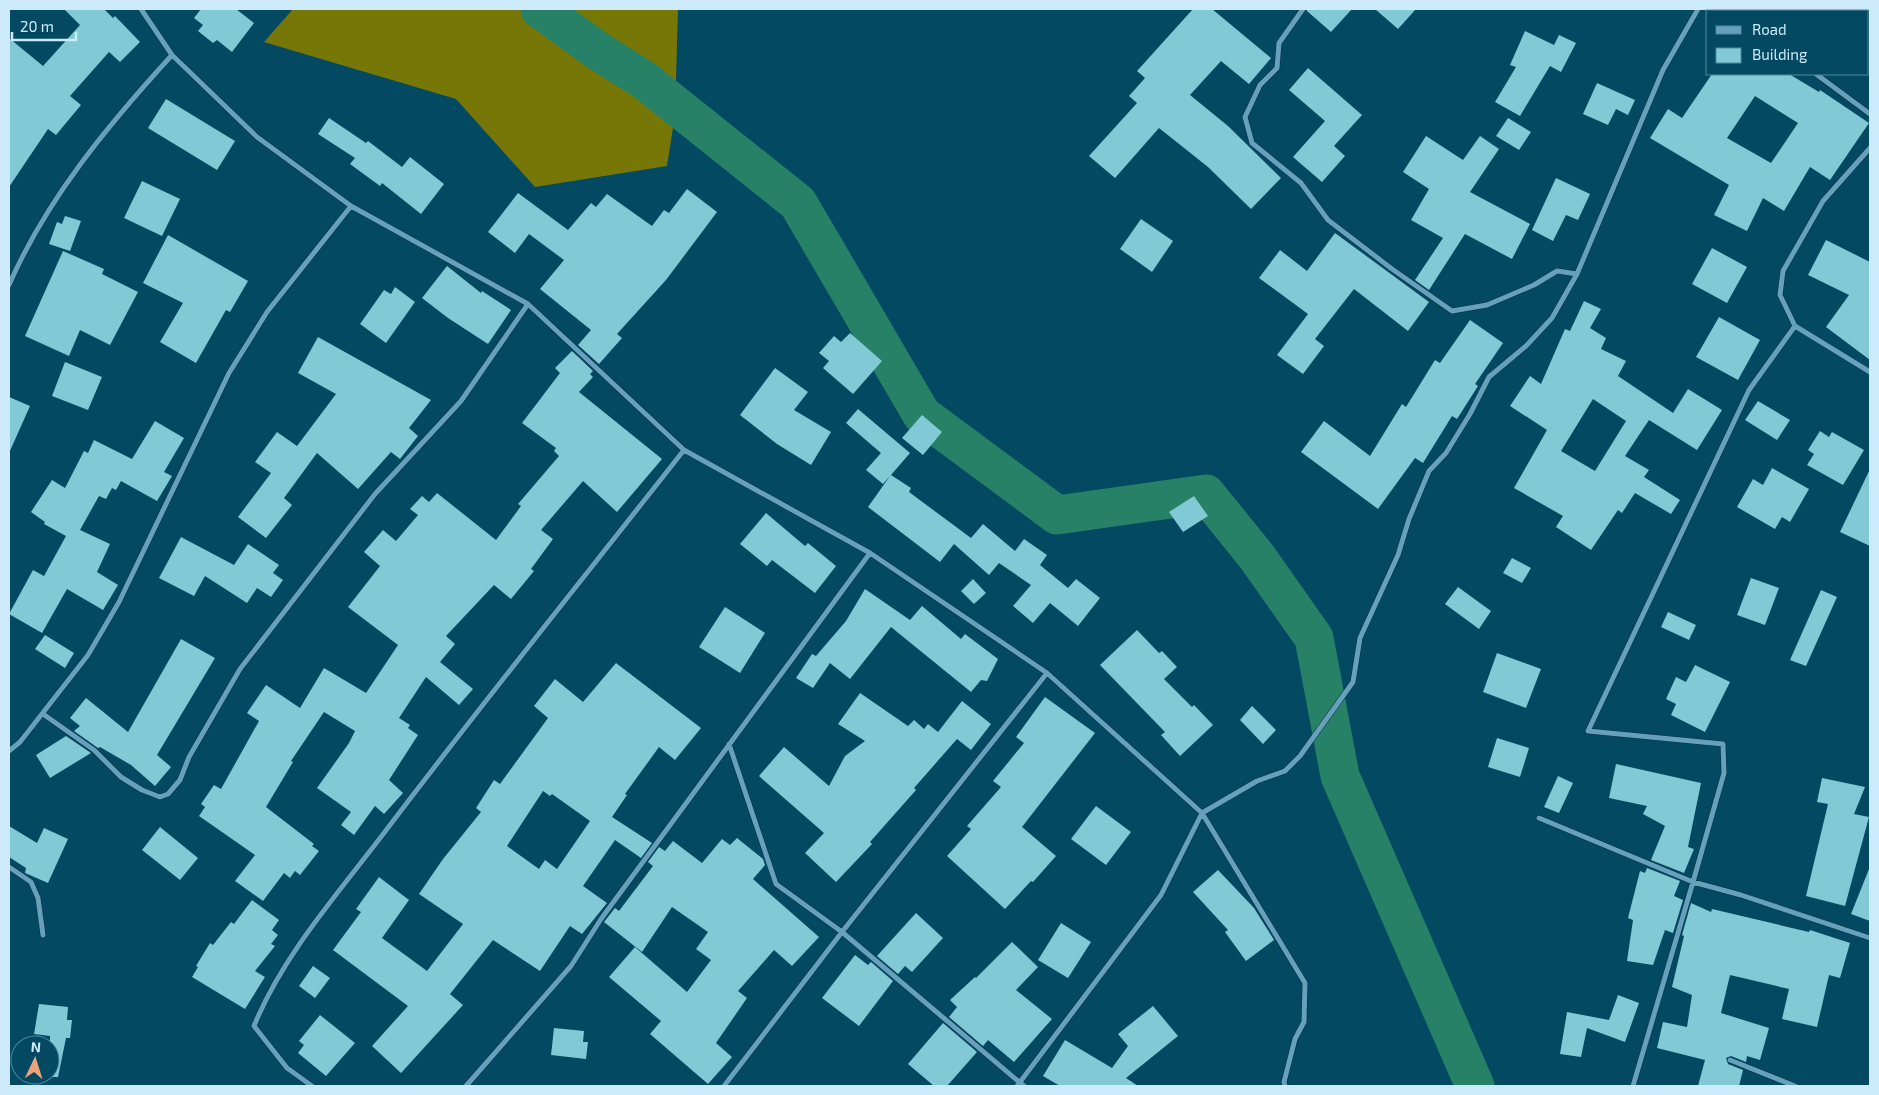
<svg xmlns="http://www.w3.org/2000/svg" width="1879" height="1095" font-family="'Exo 2',sans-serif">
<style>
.forest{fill:#777708}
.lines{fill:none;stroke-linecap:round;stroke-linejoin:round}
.river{stroke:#268167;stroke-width:39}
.building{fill:#81c9d5;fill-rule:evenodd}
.minor-casing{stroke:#0d2d3b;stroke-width:6}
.minor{stroke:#65a0bc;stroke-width:5}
</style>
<rect width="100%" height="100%" fill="#034962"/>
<path class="forest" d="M293 9H678L675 115 667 166 535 187 456 99 264 42Z"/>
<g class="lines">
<path class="river" d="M540 9 598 51 644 80 798 203 922 415 1057 515 1206 494 1257 557 1314 638 1340 776 1475 1086"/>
</g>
<path class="building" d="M64 9H104L113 18 115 16 140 42 120 62 109 52 70 96 81 105 56 135 48 129 9 187V38L43 66 80 25Z
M201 9H236L254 23 232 52 217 40 213 43 198 31 203 25 194 18Z
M1193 9H1212L1271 58 1249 84 1221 61 1190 95 1228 126 1281 178 1251 209 1208 167 1159 128 1115 178 1089 156 1137 103 1129 96 1145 78 1137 71Z
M1307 9H1352L1331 32 1307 11Z
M1375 9H1416L1398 29Z
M1525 31 1554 45 1559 35 1576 43 1561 72 1550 66 1520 116 1495 102 1516 67 1510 65Z
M1308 68 1362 115 1334 146 1345 156 1322 182 1293 157 1325 121 1289 90Z
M1712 74H1789L1819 92 1820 90 1869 123 1830 180 1810 167 1784 211 1763 198 1747 231 1714 215 1729 185 1650 138 1668 109 1682 118ZM1755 96 1798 123 1771 163 1727 138Z
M1597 83 1635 100 1628 115 1616 109 1608 125 1583 114Z
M166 99 235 141 217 170 148 128Z
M329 118 366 143 368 141 402 167 410 157 444 184 421 214 382 183 380 186 350 164 355 158 318 134Z
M1508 118 1531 132 1519 150 1496 136Z
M1426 136 1463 160 1480 136 1499 149 1470 192 1530 224 1512 259 1465 234 1429 290 1415 280 1443 238 1411 220 1429 189 1403 172Z
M1556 178 1590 194 1578 220 1566 215 1553 241 1532 230Z
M142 181 180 199 162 236 124 218Z
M687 189 717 212 666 280 617 334 622 338 599 364 578 345 591 330 540 289 564 260 529 234 515 253 488 232 518 193 568 230 591 203 596 207 607 194 652 226 664 210 669 213Z
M65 216 81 221 70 251 49 244 57 222 62 224Z
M1141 219 1173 241 1152 272 1120 249Z
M1335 233 1429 302 1408 331 1354 289 1315 339 1324 346 1303 374 1277 355 1308 314 1259 278 1280 250 1307 271Z
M168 235 248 281 230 312 226 310 196 363 160 342 183 303 143 283Z
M1826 240 1870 262V360L1826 327 1849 295 1808 275Z
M1712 248 1747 267 1727 303 1692 284Z
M63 251 104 269 102 274 138 292 110 345 80 330 69 356 25 336Z
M447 266 481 293 482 291 511 310 488 344 448 318 422 298Z
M395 287 415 302 386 343 360 324 384 290 391 294Z
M1584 301 1601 309 1590 328 1606 338 1601 349 1626 361 1618 376 1673 413 1688 389 1722 410 1697 450 1649 420 1625 456 1649 470 1644 477 1680 500 1671 514 1635 493 1622 513 1618 510 1591 550 1556 527 1563 516 1514 488 1547 430 1510 406 1530 376 1541 384 1565 329 1570 331ZM1593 399 1626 421 1595 471 1561 451Z
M1719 317 1760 340 1738 380 1696 357Z
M1470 320 1503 343 1475 384 1478 386 1457 419 1452 416 1423 463 1415 458 1378 509 1301 452 1324 421 1370 456 1402 404 1406 407 1435 360 1440 363Z
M850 333 882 361 853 394 823 368 829 361 819 353 834 336 841 342Z
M318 337 431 400 409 428 418 436 400 459 391 452 358 489 317 453 284 498 292 505 266 538 238 517 271 473 255 462 277 432 297 446 336 394 298 373Z
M572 351 593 371 590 374 593 377 579 392 662 459 617 512 583 481 541 530 553 539 531 569 534 571 511 599 494 585 446 636 455 644 440 662 473 689 459 705 426 677 399 718 410 725 408 728 418 735 389 780 403 793 384 814 375 806 354 835 341 825 351 812 317 788 349 743 355 731 324 712 291 761 293 762 266 807 314 844 312 846 319 851 300 875 295 871 290 878 284 873 263 901 235 881 255 855 199 816 205 807 201 804 214 785 221 789 259 721 247 713 266 685 300 708 324 668 366 693 398 645 348 607 380 566 364 552 383 530 396 541 418 515 410 509 422 496 429 502 437 493 496 540 521 506 518 504 559 456 554 451 556 448 522 423 560 373 555 368Z
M65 362 102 377 88 410 52 396Z
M775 368 808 392 794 410 831 432 811 465 777 444 740 415Z
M9 397 30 406 9 453Z
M1758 401 1790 420 1777 440 1745 420Z
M858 409 910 453 891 475 911 488 909 492 971 538 983 524 1015 551 1024 539 1047 555 1040 565 1068 588 1076 579 1100 598 1078 626 1050 603 1033 623 1013 606 1031 585 999 563 989 575 954 544 940 562 868 507 890 476 883 484 866 470 881 453 846 423Z
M922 415 942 432 923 455 902 438Z
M155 421 184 438 164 472 172 476 157 501 121 481 116 490 112 488 106 499 99 496 80 530 110 544 97 572 118 585 103 610 67 589 42 633 9 614 33 570 44 576 66 536 44 524 45 522 31 512 52 480 65 488 84 451 88 453 94 440 132 459Z
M1820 431 1829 437 1832 432 1864 450 1843 485 1807 465 1814 454 1808 450Z
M1772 468 1809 489 1790 522 1782 517 1775 529 1737 507 1753 479 1763 485Z
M1870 469V546L1840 532Z
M1194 496 1208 516 1183 532 1169 512Z
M766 513 805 546 808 543 836 566 815 593 772 560 767 566 740 544Z
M181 537 234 565 248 544 279 565 273 573 283 580 271 597 257 588 247 603 205 576 194 596 159 578Z
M1512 558 1531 568 1522 583 1503 573Z
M1751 578 1779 588 1765 625 1737 615Z
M973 579 986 593 974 604 961 591Z
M1458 587 1491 611 1479 629 1445 604Z
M865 589 910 620 922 606 961 639 965 634 998 659 987 681 981 680 971 692 891 627 850 679 830 663 813 688 796 678 812 654 816 656 846 621Z
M1821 590 1837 597 1806 666 1790 660Z
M725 607 765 633 740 673 699 647Z
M1668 612 1696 625 1689 640 1661 627Z
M1137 630 1159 653 1162 651 1177 667 1164 679 1192 707 1194 705 1213 725 1180 756 1161 735 1165 732 1100 665Z
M45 635 74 653 65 668 35 649Z
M181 639 215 658 157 755 171 767 155 786 131 765 100 747 98 748 74 731 80 726 70 718 86 698 128 732Z
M1497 653 1541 669 1526 708 1483 692Z
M616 663 701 728 675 760 659 747 625 794 627 795 612 817 652 843 641 858 615 840 583 886 607 903 582 934 570 926 540 971 493 940 450 994 463 1005 401 1073 372 1046 408 1006 333 950 361 912 356 909 379 877 409 900 382 938 427 971 463 924 419 894 443 859 481 812 476 808 494 780 500 784 548 718 534 706 555 679 583 702ZM543 791 550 796 552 794 590 821 557 869 545 860 539 869 507 846Z
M1695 665 1730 682 1705 732 1671 715 1676 704 1666 699 1676 677 1686 682Z
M860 693 908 726 914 720 924 729 928 724 938 732 962 701 991 724 971 750 957 739 914 788 916 790 870 842 872 844 836 882 805 853 824 833 759 776 784 747 829 786 845 756 865 741 838 724Z
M1045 697 1095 733 1022 827 1056 856 1033 882 1031 881 1005 909 947 856 971 829 967 826 1001 787 993 781 1024 743 1016 737Z
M1252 706 1276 730 1263 744 1240 720Z
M66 736 91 753 50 778 36 755Z
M1497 738 1529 748 1520 777 1488 767Z
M1616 764 1701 783 1688 847 1694 849 1684 873 1651 860 1665 826 1643 814 1647 806 1609 798Z
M1558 776 1573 783 1559 813 1544 807Z
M1822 778 1865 787 1854 814 1869 817 1845 906 1806 896 1828 804 1817 802Z
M1096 806 1131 832 1106 865 1071 839Z
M9 826 37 843 44 828 68 839 48 883 25 873 26 868 9 857Z
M160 827 198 858 180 880 142 850Z
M737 838 763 859 765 865 753 879 819 937 792 966 774 950 738 991 747 998 716 1043 732 1057 708 1084 650 1034 661 1021 609 977 635 947 687 992 711 960 696 949 708 932 672 907 642 952 604 922 615 908 619 911 653 866 648 862 659 847 665 851 673 841 702 863 722 839 730 845Z
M1647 868 1680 881 1674 896 1683 900 1673 933 1665 930 1653 965 1627 961 1633 920 1628 918 1640 871 1645 873Z
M1869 869H1870V921L1851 914Z
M1218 870 1254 908 1274 940 1246 961 1225 932 1228 930 1193 892Z
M252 900 279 920 272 930 278 935 271 944 275 946 255 971 265 977 245 1009 192 977 198 967 196 966 210 943 213 945 231 922 234 924Z
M1691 903 1711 912 1712 909 1809 932 1810 930 1850 943 1840 978 1829 975 1817 1027 1782 1019 1789 989 1730 975 1721 1013 1769 1028 1760 1060 1747 1056 1746 1062 1731 1056 1726 1058 1728 1064 1743 1070 1739 1086H1698L1705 1060 1657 1048 1663 1022 1687 1027 1692 995 1672 987 1684 936 1682 935Z
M916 913 943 938 912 972 905 966 898 974 877 956Z
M1061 923 1091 942 1068 978 1038 960Z
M1012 942 1038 967 1016 990 1052 1019 1014 1062 988 1040 983 1046 949 1017 957 1007 950 1000 975 977 976 978Z
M855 955 868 965 871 962 893 981 859 1026 822 998Z
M313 966 330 978 315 998 299 986Z
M1618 995 1639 1003 1625 1042 1587 1028 1581 1057 1560 1054 1567 1012 1609 1020Z
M39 1004 68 1007 67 1020H72L70 1038H66L58 1077H50V1036L34 1034Z
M1153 1006 1178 1036 1126 1078 1138 1086H1060L1043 1076 1065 1040 1112 1068 1128 1046 1118 1034Z
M320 1015 355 1043 326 1076 298 1053 304 1045 299 1041Z
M943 1023 977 1052 947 1086H934L908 1064Z
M554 1028 584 1031 583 1042H588L586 1059 551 1055Z"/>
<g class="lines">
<g class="minor-casing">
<path id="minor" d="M141 9 172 55 257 137 351 206 528 304 684 450 870 553 1047 673 1202 813 1305 983 1304 1022 1295 1039 1284 1082 1285 1086
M1303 9 1279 43 1277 68 1260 85 1245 117 1252 143 1301 183 1328 220 1392 269 1452 311 1487 305 1534 285 1557 271 1577 274
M1726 9 1730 11
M1816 74 1870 114
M9 285C47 198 109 124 172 55
M1795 326 1870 372
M43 714 94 750 121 777 142 790 160 797 168 794 180 780 189 757 240 669 375 494 461 401 528 304
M729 744 776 884 842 932 1024 1086
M9 751 20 742 88 655 119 602 229 373 267 312 351 206
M1539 818 1693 882 1724 773 1723 744 1588 731 1749 390 1795 326 1780 295 1783 271 1823 201 1870 148
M9 867 31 882 38 898 43 935
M1730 1060 1795 1086
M312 1086 287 1068 254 1026C283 954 341 890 387 829 484 701 585 576 684 450
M466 1086 571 966 601 919 870 553
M724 1086 842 932 1047 673
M1017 1086 1161 895 1202 813 1257 781 1285 771 1300 756 1353 682 1360 638 1398 555 1409 519 1429 471 1446 453 1470 414 1489 377 1526 346 1552 318 1577 274 1663 70 1698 9
M1633 1086 1693 882 1741 895 1870 938"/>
</g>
<use href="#minor" class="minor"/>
</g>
<rect width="1879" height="1095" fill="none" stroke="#cceaf9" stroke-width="20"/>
<rect x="1706" y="10" width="162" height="65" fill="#034962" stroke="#53899e"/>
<rect x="1716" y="26" width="25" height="8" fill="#65a0bc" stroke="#53899e"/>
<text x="1752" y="35" font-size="15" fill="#cceaf9">Road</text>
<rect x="1716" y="48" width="25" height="15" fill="#81c9d5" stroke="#53899e"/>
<text x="1752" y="60" font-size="15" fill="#cceaf9">Building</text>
<g transform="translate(35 1060) rotate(4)"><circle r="24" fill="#034962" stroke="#53899e"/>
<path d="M0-4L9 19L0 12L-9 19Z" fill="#efa378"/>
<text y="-8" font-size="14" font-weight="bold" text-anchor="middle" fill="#cceaf9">N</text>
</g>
<path d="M12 32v8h64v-8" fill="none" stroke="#cceaf9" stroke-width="2.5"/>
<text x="20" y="32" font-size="15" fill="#cceaf9" stroke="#034962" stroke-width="4" paint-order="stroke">20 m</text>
</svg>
